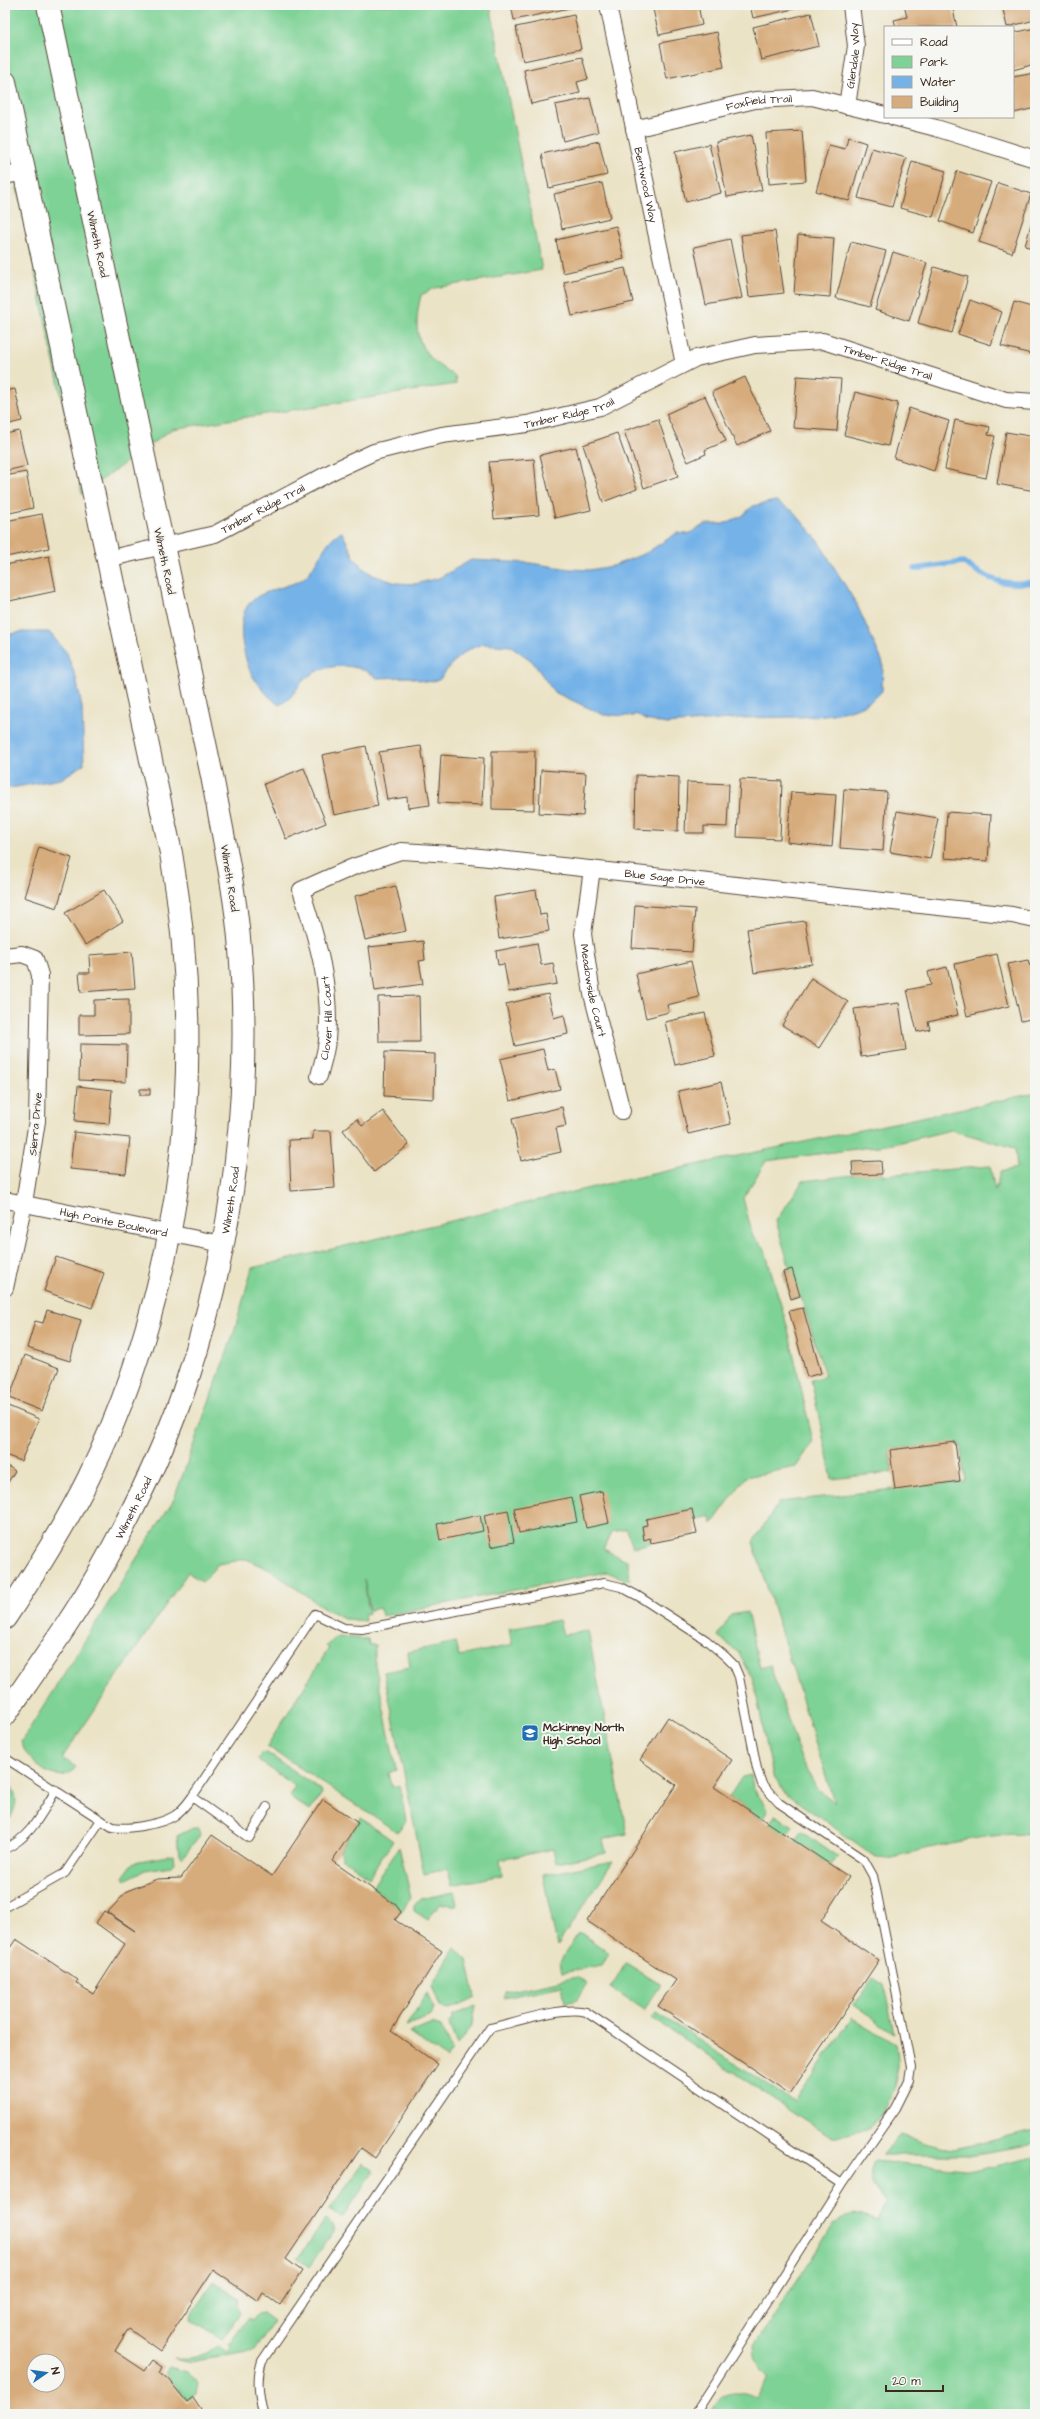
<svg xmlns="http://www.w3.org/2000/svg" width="1040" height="2419" font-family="'Architects Daughter',sans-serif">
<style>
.green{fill:#7ed295;stroke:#5c7e5a}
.water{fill:#75b2e8;stroke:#586e83}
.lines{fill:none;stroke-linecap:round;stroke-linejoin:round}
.stream{stroke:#75b2e8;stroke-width:5.5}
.building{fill:#d7ac7c;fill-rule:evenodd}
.service-casing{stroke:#554637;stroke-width:10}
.minor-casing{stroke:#554637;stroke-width:18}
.secondary-casing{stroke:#554637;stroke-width:24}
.service{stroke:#fff;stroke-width:8}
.minor{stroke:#fff;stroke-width:16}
.secondary{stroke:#fff;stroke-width:22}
.labels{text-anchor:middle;stroke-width:4;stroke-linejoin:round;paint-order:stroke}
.street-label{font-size:11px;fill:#3b2a1e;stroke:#f6f6f2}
.poi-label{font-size:11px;font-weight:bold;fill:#3b2a1e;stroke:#f6f6f2;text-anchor:start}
</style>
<rect width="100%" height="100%" fill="#f6f6f2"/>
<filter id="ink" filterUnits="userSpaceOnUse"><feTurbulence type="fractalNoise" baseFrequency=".025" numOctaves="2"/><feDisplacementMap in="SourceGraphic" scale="8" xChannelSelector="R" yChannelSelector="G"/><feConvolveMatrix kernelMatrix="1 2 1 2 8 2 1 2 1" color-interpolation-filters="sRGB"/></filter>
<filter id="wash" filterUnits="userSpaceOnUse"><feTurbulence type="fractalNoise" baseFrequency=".012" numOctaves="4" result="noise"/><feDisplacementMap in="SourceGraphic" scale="16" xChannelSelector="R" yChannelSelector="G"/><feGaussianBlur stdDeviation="0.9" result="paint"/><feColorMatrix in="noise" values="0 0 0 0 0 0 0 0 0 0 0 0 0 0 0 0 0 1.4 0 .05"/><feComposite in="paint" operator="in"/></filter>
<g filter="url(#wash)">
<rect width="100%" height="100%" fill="#ebe3c6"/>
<path class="green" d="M5 5H490L542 270 435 288 421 295C411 336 419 355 455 376L456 384 172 429 82 494 5 131Z
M1035 1093V1836C1001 1828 924 1850 887 1858L876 1857 785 1793 773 1776 753 1679 739 1653 718 1636 731 1615 747 1612 760 1668 770 1665 801 1759 817 1788 834 1802 753 1542 779 1502 965 1481 960 1444 889 1449 892 1472 832 1479 811 1380 825 1376 801 1297 791 1299 783 1272 790 1269 776 1221 803 1181 853 1175 852 1162 881 1161 882 1175 990 1166 995 1191 1000 1172 1017 1168 1015 1148 951 1130 893 1144 766 1161 743 1198 753 1237 764 1247 788 1329 813 1442 796 1467 746 1477 712 1524 711 1516 694 1520 692 1509 647 1519V1525L642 1526 644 1539 650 1538 651 1543 633 1547 626 1529 612 1532 604 1549 628 1562 630 1581 607 1572 382 1616 380 1608 370 1610 364 1579 369 1613 364 1614 365 1621 346 1619 324 1608 270 1570 246 1559 218 1564 202 1582 188 1572 62 1758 76 1767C59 1790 27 1762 21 1742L174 1499 234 1332 252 1268 615 1182Z
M559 1620 563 1635 588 1631 627 1834 603 1839 606 1853 556 1863 553 1849 500 1860 502 1875 452 1885 448 1869 424 1874 384 1672 410 1667 408 1652 456 1642 459 1656 512 1645 509 1629Z
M339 1637 368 1639 369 1645H375V1664L396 1770 389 1773 392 1787 400 1785 406 1821 397 1832 267 1746 329 1648 326 1646 333 1639Z
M262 1752 267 1753 321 1790 322 1793 310 1811 289 1796 295 1786 258 1760Z
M751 1775 753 1788 768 1809 762 1819 729 1797 742 1777Z
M5 1781C19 1792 18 1804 10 1819L5 1821Z
M775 1815 793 1826 786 1836 769 1824Z
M361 1818 393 1841 369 1877 341 1858 343 1855 339 1852Z
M193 1828H199L200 1835 182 1858 179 1855 177 1836Z
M801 1831 838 1857 831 1865 795 1842Z
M399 1847 411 1897 401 1912 396 1905 372 1887Z
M173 1855 174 1863 171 1866 145 1870 125 1880 123 1877 134 1862Z
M613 1861 557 1946 543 1875Z
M454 1892 457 1904 454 1906 440 1903 428 1920 414 1911V1906L420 1899Z
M581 1933 609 1953 601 1965 562 1973 560 1962 577 1934Z
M455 1948 467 1959 475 1997 448 2010 440 2006 432 1986Z
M626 1963 661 1985 644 2010 610 1988Z
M577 1977 587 1983 577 1999 565 2002 562 1986 503 1998 506 1992Z
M873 1978 884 1985 894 2033 854 2005Z
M427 1993 434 2009 431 2016 406 2026Z
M476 2006 472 2025 457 2045 449 2024 453 2019V2015Z
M657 2013 794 2102 852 2018 896 2044C903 2083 892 2099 869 2129L832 2138 652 2018Z
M432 2024 441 2027 452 2051 446 2059 410 2033Z
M1035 2131V2144L970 2155H881L901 2135 939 2147 954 2149Z
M1035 2157V2414H710C721 2389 736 2390 757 2398L768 2377C757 2367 755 2360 754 2346L834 2224C853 2211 855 2212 876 2221L885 2202C874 2188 866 2180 874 2161L977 2170Z
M363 2163 372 2169V2174L344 2216 340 2217 329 2210Z
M325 2220 334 2227 333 2232 309 2267 298 2259Z
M214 2281 239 2298 238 2306 240 2314 222 2339 191 2319 192 2313Z
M263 2313 274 2321 254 2351 190 2362 174 2358C192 2359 203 2357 218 2346L227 2352 231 2346 228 2344 248 2318 252 2321 258 2314Z
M169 2367 187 2372 199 2383 197 2393 187 2399 164 2373Z"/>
<path class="water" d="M775 501 793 511 817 539 857 605 883 663 882 691C856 723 783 716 745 718 718 720 692 722 666 724L645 720 636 714 633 716 604 715 554 692 532 661 511 646 482 644 468 650 455 660 439 680 427 682 409 677 377 678C359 662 324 662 305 679 296 688 292 700 279 705 269 698 255 682 250 671 242 651 234 614 254 599 268 588 297 586 306 576 317 565 328 535 342 532L354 557 363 568 373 575 396 583 415 584 439 578 471 560 530 563 570 569 589 570 613 566 646 553 677 533 688 534 706 524H723L742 516 753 506Z
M20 632H49L67 653 76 678 82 707 84 764 61 779 5 789V635Z"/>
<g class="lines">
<path class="stream" d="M915 569 963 562C989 581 1004 586 1035 582"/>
</g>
<g id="blocks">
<path class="building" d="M511 5H574V7L514 20Z
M652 5H698L702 25 659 35Z
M750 5H807V6L753 18Z
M904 5H952L957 27H896L894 20 907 17Z
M1002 5H1035V20L1007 27Z
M811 13 819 46 761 60 753 27Z
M574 15 581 49 523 61 516 27Z
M1035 28V64L1013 70V33Z
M717 32 724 67 667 79 660 43Z
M582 57 588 79 577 82 580 93 531 104 524 70Z
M1035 73V108L1014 113 1013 77Z
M590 98 598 132 563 141 555 105Z
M802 131 806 181 769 184 766 133Z
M751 135 762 190 727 197 716 142Z
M848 137 866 143 849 201 816 191 829 145 845 149Z
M599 141 607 175 549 188 542 154Z
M709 144 721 193 686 202 675 152Z
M872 148 906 158 892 207 858 198Z
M912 161 946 171 933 217 900 208Z
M957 171 991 182 973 233 940 221Z
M602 183 610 218 562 229 554 194Z
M998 183 1031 194 1012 253 979 242Z
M1035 210V249L1025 246Z
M616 226 624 259 563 273 556 240Z
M775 231 784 293 749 297 741 235Z
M798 235 834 238 830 297 794 294Z
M730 239 742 298 706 305 694 247Z
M851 242 886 251 870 307 836 298Z
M893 252 927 263 909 321 875 310Z
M934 267 968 277 952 333 918 323Z
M625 268 633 302 572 316 564 282Z
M970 300 1002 312 991 345 958 334Z
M1014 302 1035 308V355L1001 346Z
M797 376 841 379 837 431 793 428Z
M745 377 770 431 737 446 712 392Z
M15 389 22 421 5 425V391Z
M855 392 898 403 888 446 844 435Z
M705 396 726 441 705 450 706 454 688 462 666 414Z
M909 408 949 421 934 471 894 458Z
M658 419 678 476 644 488 624 431Z
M955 420 990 427 988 435 995 436 986 478 945 469Z
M19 431 27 466 5 471V434Z
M1006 432 1035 437V491L997 484Z
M617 433 637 489 603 502 583 445Z
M576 447 591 510 555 518 540 455Z
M534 459 539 515 494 519 489 462Z
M26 472 33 508 5 514V476Z
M42 514 49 548 6 557 5 521Z
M49 556 56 591 5 602V565Z
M366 746 378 806 334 815 322 755Z
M421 746 430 805 408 808 407 797 387 800 379 752Z
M492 751H535L534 810 492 809Z
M441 755 484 758 482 805 438 803Z
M304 768 326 823 286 839 264 784Z
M541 770 586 773 583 816 539 813Z
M636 775 679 777 678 831 635 829Z
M740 779 782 781 780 839 737 837Z
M687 782 729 784 727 827 704 826V833H685Z
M844 789 887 792 883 851 840 848Z
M791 792 836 795 832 847 787 842Z
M897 811 938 818 930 859 890 852Z
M947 812 991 815 988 861 944 858Z
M39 847 72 858 57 908 24 897Z
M396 886 406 931 365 940 355 896Z
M104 890 123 921 85 945 65 913Z
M536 890 540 915 546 914 549 931 499 939 494 897Z
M635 905 695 909 692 952 632 948Z
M805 921 812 964 754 973 747 929Z
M423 941 425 960 419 961 423 984 375 991 369 947Z
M537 943 541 965 553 963 557 984 509 992 504 964 498 965 496 951Z
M132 952 135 988 81 992 79 973H90L89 955Z
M997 954 1009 1006 967 1016 955 964Z
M1028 960 1030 966 1035 965V1018L1021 1021 1008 964Z
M691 961 699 997 667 1005 669 1012 646 1018 636 974Z
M947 967 958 1015 928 1022 930 1029 917 1032 907 990 931 985 928 972Z
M811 978 848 1002 819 1048 782 1025Z
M548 994 554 1018 564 1015 568 1034 515 1046 506 1004Z
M419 996 420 1042H379L378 997Z
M129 999V1034L79 1035V1015H94V1000Z
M899 1003 906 1050 861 1057 854 1009Z
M705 1013 715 1056 675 1065 665 1022Z
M80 1044 127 1045 126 1082 79 1080Z
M543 1049 548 1071 555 1069 560 1089 510 1101 500 1059Z
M385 1052 435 1054 434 1099 384 1096Z
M721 1082 731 1124 688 1134 678 1091Z
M78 1086 112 1090 109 1124 75 1121Z
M140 1089H150V1095H140Z
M562 1107 566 1126 556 1128 561 1152 521 1161 512 1119Z
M383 1111 409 1145 374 1172 343 1130 357 1119 362 1126Z
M313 1131H331L335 1188 291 1191 289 1140 313 1139Z
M74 1132 130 1138 126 1174 70 1169Z
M881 1161 882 1174 853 1175 852 1162Z
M56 1257 104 1273 92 1308 44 1291Z
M792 1269 800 1296 791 1299 783 1272Z
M803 1308 821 1373 807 1377 789 1311Z
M47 1310 81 1320 70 1361 27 1348 35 1321 43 1323Z
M25 1355 59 1368 42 1411 9 1398Z
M8 1406 39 1419 21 1461 5 1455V1414Z
M955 1442 960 1481 895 1490 890 1450Z
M5 1464 15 1471 5 1487Z
M602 1491 609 1523 586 1528 579 1496Z
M572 1497 577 1522 519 1533 514 1508Z
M692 1509 697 1534 651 1543 650 1538 644 1540 642 1526 647 1525 646 1519Z
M508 1510 514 1542 491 1547 484 1515Z
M480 1515 483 1531 440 1540 437 1524Z
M668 1717 732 1760 714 1787 849 1877 821 1921 879 1960 790 2094 658 2006 676 1980 587 1921 676 1785 640 1760Z
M323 1799 358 1823 332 1861 396 1905 401 1912 395 1920 442 1951 391 2031 438 2064 375 2158 361 2148 286 2259 302 2271 280 2305 263 2293 258 2301 213 2270 160 2351 129 2329 127 2331 115 2351 145 2371 153 2360 163 2367 160 2373 167 2378 187 2402 193 2397 201 2409 196 2414H5V1955L16 1939 78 1980 76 1983 93 1994 125 1944 96 1923 104 1911 135 1931 108 1912 127 1891 157 1879 181 1878 212 1835 272 1876ZM34 2361H58V2385H34Z"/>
</g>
</g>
<g filter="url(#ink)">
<use href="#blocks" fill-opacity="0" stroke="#554637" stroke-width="1"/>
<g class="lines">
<g class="service-casing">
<path id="service" d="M5 1758 112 1827C128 1830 161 1824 174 1816 182 1811 187 1804 192 1797L315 1614 344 1628 362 1629 604 1583 621 1587 638 1596 706 1640 726 1657 734 1665 739 1677 757 1769 762 1784 779 1803 864 1860 873 1876 877 1894 911 2067 909 2080 895 2108 842 2184 695 2414
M192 1797 249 1838 267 1807
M5 1849C31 1837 41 1814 56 1790
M5 1907 65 1873 101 1820
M263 2414C259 2395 256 2379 262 2361L490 2028C513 2023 565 2005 586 2012L842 2184"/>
</g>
<g class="minor-casing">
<g id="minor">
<path id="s1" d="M608 5 684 364"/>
<path id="s2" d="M847 106 856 46 851 5"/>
<path d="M893 117 936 128 1035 159"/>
<path id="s3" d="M634 129 755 100 812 97 885 115"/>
<path d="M5 176 24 172"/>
<path id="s4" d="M107 559 215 534 335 470 374 452 442 435 527 424 600 407 696 358 755 345 823 341 1006 400 1035 402"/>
<path id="s5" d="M592 869 583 934 592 994 622 1111"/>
<path d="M5 956 22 954 35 959 40 975 37 1121 24 1203 5 1288"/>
<path id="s6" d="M319 1076C322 1064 326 1052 327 1040 332 988 317 939 301 890L353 867 401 851 452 854 1012 915 1035 920"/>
<path id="s7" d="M5 1200 222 1244"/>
</g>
</g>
<g class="secondary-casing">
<g id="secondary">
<path d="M5 82 171 853C208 1065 183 1285 88 1479 64 1527 35 1573 5 1618"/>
<path id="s8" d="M5 1715C38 1667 72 1620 101 1569 135 1508 167 1444 188 1378 234 1238 253 1085 239 938 234 884 222 830 212 776L48 5"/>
</g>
</g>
<use href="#service" class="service"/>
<use href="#minor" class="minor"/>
<use href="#secondary" class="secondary"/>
</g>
</g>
<defs>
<g id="school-square" transform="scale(0.9)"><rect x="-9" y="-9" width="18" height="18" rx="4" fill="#1f6fb2" stroke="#f6f6f2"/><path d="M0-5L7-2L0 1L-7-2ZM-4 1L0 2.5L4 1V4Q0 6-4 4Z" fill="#fff"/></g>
</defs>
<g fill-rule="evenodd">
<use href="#school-square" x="530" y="1733"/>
</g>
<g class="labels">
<g class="street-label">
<text dy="4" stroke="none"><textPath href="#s2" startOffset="51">Glendale Way</textPath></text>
<text dy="4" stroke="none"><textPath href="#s3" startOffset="128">Foxfield Trail</textPath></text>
<text dy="4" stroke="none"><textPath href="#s1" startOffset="184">Bentwood Way</textPath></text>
<text transform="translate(98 244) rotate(78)" y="4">Wilmeth Road</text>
<text dy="4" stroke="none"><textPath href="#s4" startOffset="825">Timber Ridge Trail</textPath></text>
<text dy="4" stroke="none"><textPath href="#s4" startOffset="489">Timber Ridge Trail</textPath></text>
<text dy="4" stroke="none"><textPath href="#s4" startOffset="165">Timber Ridge Trail</textPath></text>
<text transform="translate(165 561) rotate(78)" y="4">Wilmeth Road</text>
<text dy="4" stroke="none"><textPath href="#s6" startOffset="563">Blue Sage Drive</textPath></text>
<text transform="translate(230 878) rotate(81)" y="4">Wilmeth Road</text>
<text dy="4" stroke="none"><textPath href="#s5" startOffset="123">Meadowside Court</textPath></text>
<text dy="4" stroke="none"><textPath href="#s6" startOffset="59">Clover Hill Court</textPath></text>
<text transform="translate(35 1124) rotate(-85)" y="4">Sierra Drive</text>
<text dy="4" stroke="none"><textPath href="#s8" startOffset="568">Wilmeth Road</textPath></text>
<text dy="4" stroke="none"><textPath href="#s7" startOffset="111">High Pointe Boulevard</textPath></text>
<text dy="4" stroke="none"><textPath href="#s8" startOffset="244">Wilmeth Road</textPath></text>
</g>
<g class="poi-label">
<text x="543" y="1731">Mckinney North<tspan x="543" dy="13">High School</tspan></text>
</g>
</g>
<rect width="1040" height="2419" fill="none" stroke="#f6f6f2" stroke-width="20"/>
<rect x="884" y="26" width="130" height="92" fill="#f6f6f2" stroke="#aba49d"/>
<rect x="892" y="39" width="20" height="6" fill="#ffffff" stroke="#aba49d"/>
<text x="920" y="46" font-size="12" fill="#3b2a1e">Road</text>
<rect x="892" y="56" width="20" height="12" fill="#7ed295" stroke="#aba49d"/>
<text x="920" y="66" font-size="12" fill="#3b2a1e">Park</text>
<rect x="892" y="76" width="20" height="12" fill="#75b2e8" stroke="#aba49d"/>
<text x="920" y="86" font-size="12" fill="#3b2a1e">Water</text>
<rect x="892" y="96" width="20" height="12" fill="#d7ac7c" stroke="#aba49d"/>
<text x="920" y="106" font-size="12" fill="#3b2a1e">Building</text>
<g transform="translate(46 2373) rotate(77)"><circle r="19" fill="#f6f6f2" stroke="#aba49d"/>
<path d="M0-3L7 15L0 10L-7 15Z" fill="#1f6fb2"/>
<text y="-6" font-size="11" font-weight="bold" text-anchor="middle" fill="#3b2a1e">N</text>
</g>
<path d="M886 2385v6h57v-6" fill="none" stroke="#3b2a1e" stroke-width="2"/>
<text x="892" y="2385" font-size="12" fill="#3b2a1e" stroke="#f6f6f2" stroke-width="3" paint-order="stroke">20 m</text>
</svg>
